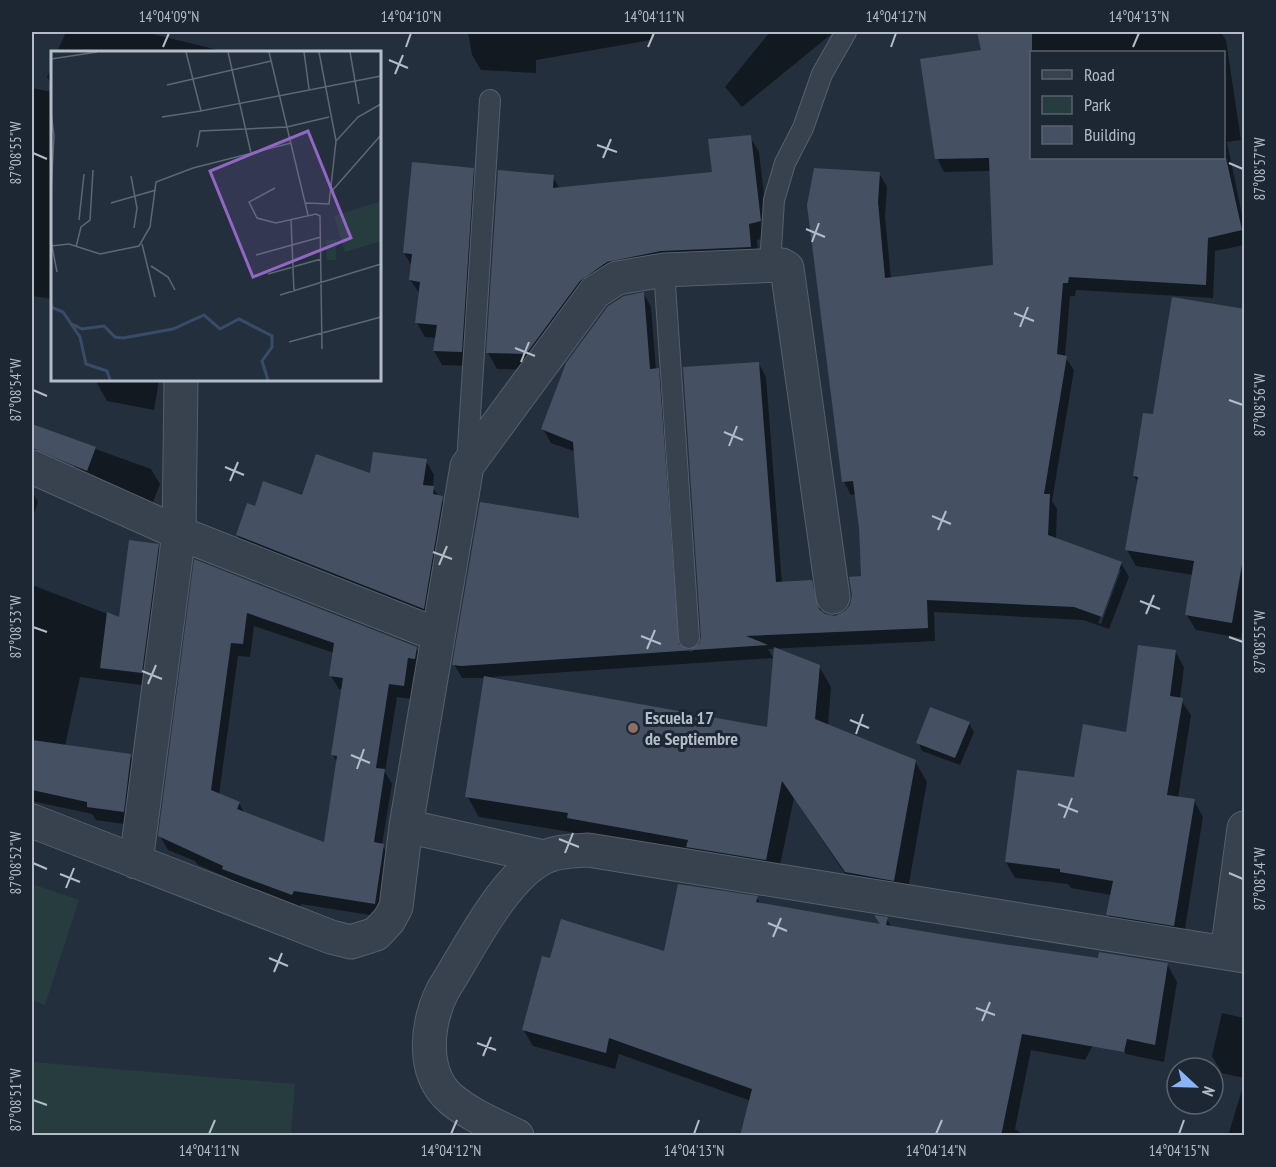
<svg xmlns="http://www.w3.org/2000/svg" width="1276" height="1167" font-family="'PT Sans Narrow',sans-serif">
<style>
.green{fill:#263c3f}
.shadow{fill:#0007;fill-rule:evenodd}
.building{fill:#455162;fill-rule:evenodd}
.lines{fill:none;stroke-linecap:round;stroke-linejoin:round}
.service-casing{stroke:#565f6c;stroke-width:22}
.minor-casing{stroke:#565f6c;stroke-width:35}
.tertiary-casing{stroke:#565f6c;stroke-width:35}
.service{stroke:#38414e;stroke-width:20}
.minor{stroke:#38414e;stroke-width:33}
.tertiary{stroke:#38414e;stroke-width:33}
.ticks{fill:none;stroke:#b4bcc9;stroke-width:2}
.education-dot{fill:#8d6e63;stroke:#1d2633;stroke-width:2}
.labels{text-anchor:middle;stroke-width:6;stroke-linejoin:round;paint-order:stroke}
.poi-label{font-size:18px;font-weight:bold;fill:#b4bcc9;stroke:#1d2633;text-anchor:start}
.inset-river{fill:none;stroke:#394c67;stroke-width:3}
.inset-road{fill:none;stroke:#5e6776;stroke-width:1.5}
.view{fill:#9266c3;fill-opacity:0.15;stroke:#9266c3;stroke-width:3}
.inset-edge{fill:none;stroke:#b4bcc9;stroke-width:3}
.neatline{fill:none;stroke:#b4bcc9;stroke-width:2}
.ticks-label{font-size:15px;text-anchor:middle;fill:#b4bcc9}
</style>
<rect width="100%" height="100%" fill="#242f3e"/>
<path class="green" d="M32 884 79 900 45 1005 32 1000Z
M32 1062 295 1084 291 1135H32Z"/>
<path class="shadow" d="M66 32H144L227 52H57Z
M468 32H651V40L536 60V73L481 70 472 55Z
M770 32H834L742 107 725 87Z
M979 32H1221L1226 40 1241 140 1227 142 1244 224V245L1215 251 1213 298 1076 290 1075 296H1070L1065 357 1074 370 1052 501 1057 509 1056 539 1121 563 1129 577 1109 629 1083 620 934 612 935 641 768 649 773 658 492 677 769 729 819 666 831 687 828 726 915 761 927 782 906 900 858 893 794 798 777 880 580 838 577 833 479 817 467 796 485 678H462L454 664 580 519 576 452 551 443 543 429 644 294 651 307 656 370 666 383 685 649 691 652 701 645 759 364 766 377 782 583 811 581 819 595 823 614 835 617 846 613 852 605 863 577 861 528 856 494 851 495 844 482 879 173 887 187 885 216 891 279 995 266 991 171 944 172 937 158 982 52ZM1032 52H1224V158H1032ZM1118 570H1121L1101 624 1098 623Z
M52 65V86L47 77Z
M32 88 52 92V299L32 296Z
M750 137 759 152 769 237 757 240 759 262 616 277 535 370 497 369 488 353 553 177 560 189 714 174Z
M473 169 481 183 469 366 442 365 434 351 436 338 425 337 417 323 420 294 410 280 412 266 404 253Z
M1244 311V631H1242L1241 638 1196 630 1186 614 1193 575 1136 566 1127 550 1138 482 1134 476 1154 416Z
M98 380H159L154 410 107 401 97 383Z
M32 426 37 427 44 441 42 462 32 464Z
M79 443 151 469 160 484 150 510 82 479 73 464Z
M426 461 434 475 433 488 450 511 431 623 246 549 237 535 256 508Z
M32 491 38 502 32 519Z
M158 546 165 559 149 686 80 677 65 746 130 756 138 769 131 825 96 820 92 814 32 801V585L121 619Z
M196 561 416 648 424 662 423 672 415 671 411 699 397 697 385 772 392 784 382 845 391 859 382 917 301 904 300 908 231 882 229 878 198 865 195 861 168 850 160 836ZM254 626 334 653 331 676 339 689 343 690 333 755 338 764 325 844 245 814 239 803 219 795 238 656 250 657Z
M1175 651 1184 667 1180 699 1191 715 1178 798 1194 801 1203 817 1183 941 1117 930 1108 914 1111 895 1071 888 1068 884 1015 878 1006 862 1075 779 1127 733Z
M969 723 974 732 960 765 922 751 918 742Z
M757 898 761 905 882 926 887 919 892 928 1099 960 1167 964 1177 982 1164 1062 1126 1054 1116 1036 1128 982 1085 1060 1031 1050 1015 1129 1024 1136H742L751 1101 619 1054 615 1069 533 1046 523 1029 551 960 665 953Z
M1222 1013 1244 1018V1078L1222 1073 1212 1056Z
M1244 1083V1136H1228Z"/>
<path class="building" d="M977 32H1032V158H1226L1242 230 1208 238 1206 285 1069 277 1068 283H1063L1057 354 1067 356 1044 494H1050L1048 535 1122 562 1102 617 1074 607 927 600 928 628 746 636 768 645 461 666 452 665 480 502 579 518 573 442 541 429 566 363 608 306 624 296 644 292 650 369 659 368 679 644 690 650 699 644 701 637 683 367 759 362 776 582 812 580 819 609 825 614 835 616 845 611 850 605 852 595 849 577 861 576 859 528 853 481 842 482 807 205 814 168 880 172 878 202 885 278 993 265 989 158 935 159 920 59 981 50Z
M751 135 761 221 749 224 751 247 661 251 607 262 580 281 526 354 486 353 498 170 554 175 553 188 712 172 708 139Z
M412 162 474 168 462 352 433 351 437 325 415 323 420 282 409 280 412 254 403 253Z
M1172 297 1245 309V547L1232 623 1185 615 1194 561 1125 550 1138 477 1133 476 1143 413 1153 414Z
M32 424 96 447 87 471 32 448Z
M373 452 427 459 423 485 434 486 433 494 443 496 424 609 236 535 247 503 255 506 263 481 302 495 316 454 370 473Z
M129 540 159 544 142 673 100 668 107 612 119 617Z
M194 559 417 647 415 659 408 658 404 686 389 684 376 768 385 769 374 842 384 844 375 904 294 891 292 895 222 869 223 866 158 836ZM247 613 334 643 329 676 343 678 331 755 337 756 324 842 237 809 240 802 211 790 231 643 243 644Z
M1138 645 1176 650 1170 696 1183 698 1167 795 1195 799 1174 926 1106 915 1113 881 1060 872V869L1005 862 1017 770 1074 777 1083 724 1126 732Z
M774 647 820 665 815 719 916 760 894 881 845 872 782 781 766 860 686 847 688 840 567 818 568 813 465 797 484 676 767 727Z
M930 707 970 722 955 758 916 743Z
M32 740 131 754 124 812 87 807V802L32 790Z
M678 884 758 896 756 902 880 924 874 915 888 917 886 925 963 938 1098 958 1099 952 1168 963 1155 1045 1127 1039 1124 1052 1022 1034 1001 1136H740L752 1089 609 1038 606 1053 522 1030 542 956 550 958 561 919 664 951Z"/>
<g class="lines">
<g class="service-casing">
<path id="service" d="M770 266 774 200 785 163 803 128 822 74 846 32
M664 270 689 638
M467 463 490 100"/>
</g>
<g class="minor-casing">
<path id="minor" d="M32 467 179 533 438 635
M32 821 331 937 351 942 376 934 389 920 396 907 406 826 467 466 595 292 617 278 664 270 782 265 787 268 833 597
M406 826 544 857
M136 862 179 533 181 380
M1227 953 1244 828"/>
</g>
<g class="tertiary-casing">
<path id="tertiary" d="M517 1136C495 1125 470 1115 451 1099 420 1072 427 1022 443 990 468 951 502 879 543 858 556 851 573 851 588 850L1244 956"/>
</g>
<use href="#service" class="service"/>
<use href="#minor" class="minor"/>
<use href="#tertiary" class="tertiary"/>
</g>
<path class="ticks" d="M163 47 169 33M406 47 411 33M648 47 654 33M891 47 896 33M1133 47 1139 33M389 60 408 68M395 74 403 55M597 145 617 152M33 153 47 159M603 158 611 139M1229 163 1243 169M806 229 825 237M812 242 819 223M1014 313 1034 321M1020 327 1028 307M515 348 535 356M521 362 529 342M33 390 47 396M1229 400 1243 405M724 432 743 440M729 446 737 426M225 467 244 475M230 481 238 462M932 516 951 524M938 530 946 511M433 552 452 559M439 565 447 546M1140 601 1160 609M1146 614 1154 595M33 627 47 632M641 636 661 644M1229 637 1243 642M647 649 655 630M142 671 162 679M148 684 156 665M850 720 869 728M856 734 863 714M351 755 370 763M357 769 364 749M1058 804 1078 812M1064 818 1072 798M559 839 579 847M565 853 573 833M33 863 47 869M1229 873 1243 879M60 874 80 882M66 888 74 868M768 923 787 931M773 937 781 918M269 958 288 966M274 972 282 953M976 1008 995 1015M982 1021 990 1002M477 1043 496 1050M483 1056 491 1037M33 1100 47 1105M209 1134 215 1120M451 1134 457 1120M694 1134 699 1120M936 1134 942 1120M1179 1134 1184 1120"/>
<circle class="education-dot" cx="633" cy="728" r="6"/>
<g class="labels">
<g class="poi-label">
<text x="645" y="724">Escuela 17<tspan x="645" dy="21">de Septiembre</tspan></text>
</g>
</g>
<g transform="translate(51 51)">
<rect width="330" height="330" fill="#242f3e"/>
<path d="M330 150V190L294 201 283 165ZM275 189H285V209H276Z" fill="#263c3f"/>
<path class="inset-river" d="M0 256 12 261 29 286 35 313 56 320 59 329M21 273 31 278 53 275 64 286 72 287 122 278 153 264 169 278 188 268 221 285V296L211 310 217 329"/>
<path class="inset-road" d="M135 1 150 60 330 25M177 1 200 102M218 1 257 164M253 1 258 38M268 1 285 90M299 1 308 53M0 8 46 1M116 34 220 10M0 62 3 85 0 141M111 66 150 60M146 96 149 80 236 76 278 66M80 125 86 157 83 177M224 137 198 151 206 167 225 172 265 163 269 165 271 298M280 141 330 84M60 152 105 139M255 152 278 153 285 90 307 66 330 53M240 168 243 241M28 169 33 123M0 190 6 221M91 193 104 246M0 195 18 193 49 203 88 195 99 176 105 131 142 117 240 92M25 196 30 176 39 169 42 119M205 204 270 186M100 215 117 226 124 239M217 223 270 208M229 244 330 213M238 291 330 266"/>
<path class="view" d="M257 80 300 187 202 226 159 120Z"/>
<rect width="330" height="330" class="inset-edge"/>
</g>
<rect width="1276" height="1167" fill="none" stroke="#1d2633" stroke-width="66"/>
<rect x="1030" y="51" width="195" height="108" fill="#1d2633" stroke="#59626f" stroke-width="1.5"/>
<rect x="1042" y="70" width="30" height="9" fill="#38414e" stroke="#59626f" stroke-width="1.5"/>
<text x="1084" y="81" font-size="18" fill="#b4bcc9">Road</text>
<rect x="1042" y="96" width="30" height="18" fill="#263c3f" stroke="#59626f" stroke-width="1.5"/>
<text x="1084" y="111" font-size="18" fill="#b4bcc9">Park</text>
<rect x="1042" y="126" width="30" height="18" fill="#455162" stroke="#59626f" stroke-width="1.5"/>
<text x="1084" y="141" font-size="18" fill="#b4bcc9">Building</text>
<g transform="translate(1195 1086) rotate(112)"><circle r="28" fill="#1d2633" stroke="#59626f" stroke-width="1.5"/>
<path d="M0-4.5L10 22L0 15L-10 22Z" fill="#8ab4f8"/>
<text y="-9" font-size="16" font-weight="bold" text-anchor="middle" fill="#b4bcc9">N</text>
</g>
<rect x="33" y="33" width="1210" height="1101" class="neatline"/>
<g class="ticks-label">
<text x="169" y="22">14°04'09"N</text>
<text x="411" y="22">14°04'10"N</text>
<text x="654" y="22">14°04'11"N</text>
<text x="896" y="22">14°04'12"N</text>
<text x="1139" y="22">14°04'13"N</text>
<text transform="translate(16 153) rotate(-90)" y="5">87°08'55"W</text>
<text transform="translate(1260 169) rotate(-90)" y="5">87°08'57"W</text>
<text transform="translate(16 390) rotate(-90)" y="5">87°08'54"W</text>
<text transform="translate(1260 405) rotate(-90)" y="5">87°08'56"W</text>
<text transform="translate(16 627) rotate(-90)" y="5">87°08'53"W</text>
<text transform="translate(1260 642) rotate(-90)" y="5">87°08'55"W</text>
<text transform="translate(16 863) rotate(-90)" y="5">87°08'52"W</text>
<text transform="translate(1260 879) rotate(-90)" y="5">87°08'54"W</text>
<text transform="translate(16 1100) rotate(-90)" y="5">87°08'51"W</text>
<text x="209" y="1156">14°04'11"N</text>
<text x="451" y="1156">14°04'12"N</text>
<text x="694" y="1156">14°04'13"N</text>
<text x="936" y="1156">14°04'14"N</text>
<text x="1179" y="1156">14°04'15"N</text>
</g>
</svg>
